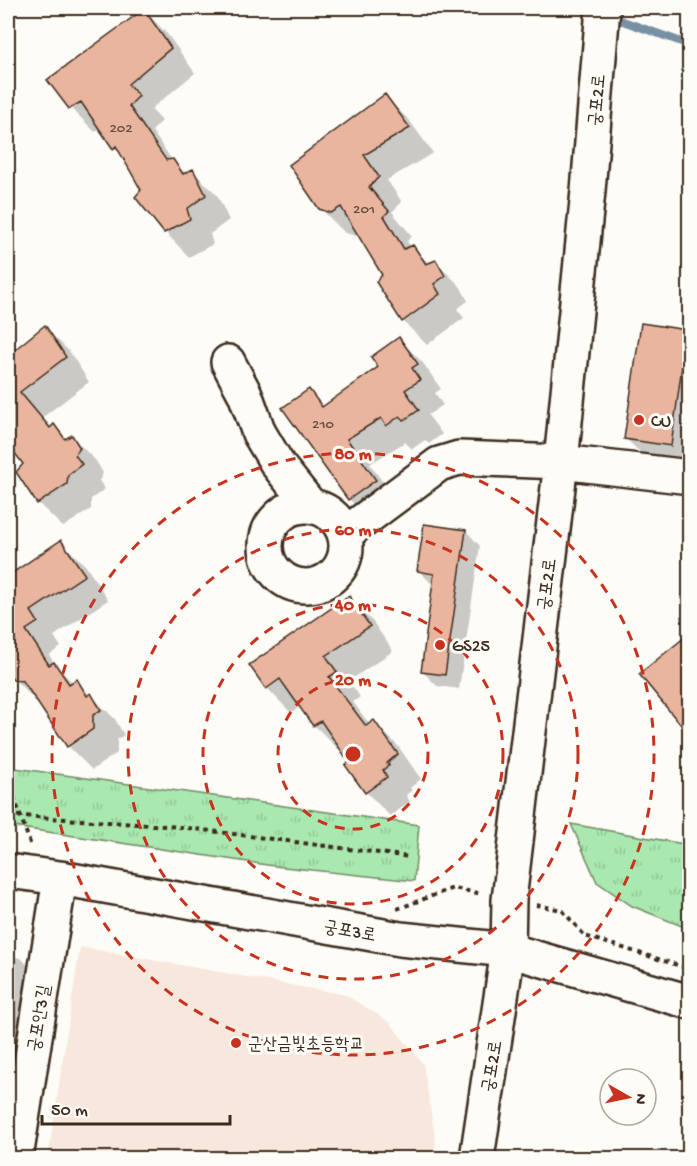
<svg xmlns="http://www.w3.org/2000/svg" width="697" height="1166" font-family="'Gochi Hand','Poor Story',sans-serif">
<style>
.built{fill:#f7e7dc}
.grass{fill:url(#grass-tufts);stroke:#728966;stroke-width:1.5}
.shadow{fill:#0003}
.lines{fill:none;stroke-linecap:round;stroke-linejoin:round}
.stream{stroke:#7890a4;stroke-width:8}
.building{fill:#eab59e;stroke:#3b2a1e;stroke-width:1.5}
.minor-casing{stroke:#3b2a1e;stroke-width:38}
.path{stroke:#3b2a1e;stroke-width:4;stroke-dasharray:4.5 4.5;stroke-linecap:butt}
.minor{stroke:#fdfcf7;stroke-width:33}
.ring{fill:none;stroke:#c8321e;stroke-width:3;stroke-dasharray:10 8}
.poi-dot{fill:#c8321e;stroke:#fdfcf7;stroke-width:2}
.labels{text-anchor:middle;stroke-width:6;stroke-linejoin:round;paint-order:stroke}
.number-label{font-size:15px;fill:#674d3e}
.street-label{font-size:18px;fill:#3b2a1e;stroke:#fdfcf7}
.poi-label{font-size:18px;fill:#3b2a1e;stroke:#fdfcf7;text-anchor:start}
.centre{fill:#c8321e;stroke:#fdfcf7;stroke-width:3}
.ring-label{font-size:18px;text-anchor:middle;font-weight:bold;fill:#c8321e;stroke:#fdfcf7;stroke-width:6;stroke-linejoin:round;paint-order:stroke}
</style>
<defs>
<pattern id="grass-tufts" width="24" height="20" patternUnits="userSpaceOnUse" patternTransform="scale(1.5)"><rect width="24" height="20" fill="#a9e8af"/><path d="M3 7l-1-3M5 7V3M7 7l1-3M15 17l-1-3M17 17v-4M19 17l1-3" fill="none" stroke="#92c796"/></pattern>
</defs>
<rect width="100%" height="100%" fill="#fdfcf7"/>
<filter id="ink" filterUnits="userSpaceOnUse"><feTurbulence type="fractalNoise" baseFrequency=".0167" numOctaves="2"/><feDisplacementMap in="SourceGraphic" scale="12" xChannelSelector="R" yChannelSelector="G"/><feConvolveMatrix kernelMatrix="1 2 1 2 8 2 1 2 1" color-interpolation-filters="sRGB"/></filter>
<g filter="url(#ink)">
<path class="built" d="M80 947 346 995 389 1022 423 1064 436 1143 433 1158H48Z"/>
<path class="grass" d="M8 767 419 825 414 881 274 866 8 826Z
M571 824 689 845V929L632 906 597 882Z"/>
<path class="shadow" d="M144 10 168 35 195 73 151 109 162 121 152 131 172 160 186 174 193 171 217 195 229 220 210 234 213 244 189 257 165 232 125 158 115 148 101 128 95 132 71 108Z
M384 96 409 120 433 153 387 180 402 202 392 212 412 236 407 241 411 247 430 264 436 262 460 286 468 301 457 309 464 318 427 345 403 321 377 282 384 276 359 235 356 236 345 233 320 208Z
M8 117 13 126 8 129Z
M44 327 69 351 89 382 43 417 52 428 54 427 67 440 72 437 96 461 103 473 99 481 105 489 91 499V509L63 527 38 503 25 464 8 441V357Z
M687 331 690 334V430L685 460 641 453 626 439Z
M399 339 423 363 441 389 435 393 443 405 428 415 442 434 429 444 425 440 412 449 405 442 370 464 399 505 373 524 349 499 285 409 309 391 325 407 380 367Z
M466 531 480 546 459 689 437 686 422 671 434 586 419 571Z
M61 542 86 566 108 600 54 636 61 647 49 655 57 667 73 683 76 681 115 719 124 735 117 740V753L92 770 68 746 39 704 14 679 8 669V578Z
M349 598 373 622 393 651 349 681 360 697 353 702 370 725 374 722 398 746 421 779 410 788 412 790 406 795 410 802 390 816 366 792 351 762 341 747 338 749 314 725 301 706 291 713 267 688Z
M8 956 21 958 39 977 8 1124Z
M121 1151 176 1158H120Z"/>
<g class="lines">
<path class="stream" d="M609 16 690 45"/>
</g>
<path class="building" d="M144 9 171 48 128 84 139 96 129 106 166 160 173 159 183 174 193 169 206 195 187 209 190 219 164 233 135 197 141 190 116 146 113 149 81 102 69 109 47 80Z
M385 94 410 128 364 155 379 177 369 187 389 211 384 216 404 249 413 245 426 264 436 260 445 276 434 284 440 294 402 322 376 282 382 275 341 207 331 213 319 209 289 165Z
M641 323 687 330 671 446 624 439Z
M45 325 66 357 20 392 50 428 54 424 65 439 72 435 80 448 75 455 82 464 68 475 67 484 37 504 16 472 23 464 8 444V355Z
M399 337 418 364 412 368 420 380 405 390 419 410 404 420 400 416 386 426 381 418 347 439 376 480 348 500 282 408 309 389 322 407 378 367 371 357Z
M424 524 466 530 445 675 421 672 434 574 417 571Z
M61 540 85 575 31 611 38 622 26 630 49 665 54 662 69 684 77 679 87 696 91 693 101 710 93 715V729L67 747 23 681 13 680 8 672V576Z
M349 596 370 626 326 656 337 672 329 677 366 726 374 720 398 754 387 763 389 765 383 770 387 777 365 793 345 765 349 762 321 721 313 726 280 679 266 689 249 665Z
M690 633V736L639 674Z"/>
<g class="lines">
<g class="minor-casing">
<path id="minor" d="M228 362 245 394 259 433 278 465 310 505
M266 546a40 40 0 1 1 80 0a40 40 0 1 1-80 0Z
M345 534 439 464 459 458 561 462 690 477
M8 871 60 878 400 939 508 950 690 1002
M16 1158 60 878
M477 1158 508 950 509 900 561 462 588 191 603 8"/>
</g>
<path class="path" d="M8 780 31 846
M8 815 180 827 410 857
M536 905 562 910 585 936 690 969
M397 909 453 888 482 894"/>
<use href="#minor" class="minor"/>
</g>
</g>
<g class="ring">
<circle cx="353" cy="754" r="75"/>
<circle cx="353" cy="754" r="150"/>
<circle cx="353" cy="754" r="225"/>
<circle cx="353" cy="754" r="301"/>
</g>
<g class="poi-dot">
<circle cx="639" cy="420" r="6"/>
<circle cx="440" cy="645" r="6"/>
<circle cx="236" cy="1043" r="6"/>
</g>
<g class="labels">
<g class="number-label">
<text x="121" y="132">202</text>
<text x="364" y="213">201</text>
<text x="323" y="428">210</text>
</g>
<g class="street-label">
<text transform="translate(596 100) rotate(-85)" y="6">궁포2로</text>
<text transform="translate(546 584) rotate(-83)" y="6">궁포2로</text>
<text transform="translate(350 930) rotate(10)" y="6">궁포3로</text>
<text transform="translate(38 1018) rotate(-81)" y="6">궁포안3길</text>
<text transform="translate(491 1066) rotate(-81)" y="6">궁포2로</text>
</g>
<g class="poi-label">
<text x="651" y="426">CU</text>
<text x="452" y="651">GS25</text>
<text x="248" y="1049">군산금빛초등학교</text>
</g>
</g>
<circle cx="353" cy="754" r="9" class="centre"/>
<g class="ring-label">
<text x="353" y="459">80 m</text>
<text x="353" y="535">60 m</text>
<text x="353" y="610">40 m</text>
<text x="353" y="685">20 m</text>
</g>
<rect width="697" height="1166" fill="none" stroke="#fdfcf7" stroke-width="30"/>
<rect x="15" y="15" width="667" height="1136" fill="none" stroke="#3b2a1e" stroke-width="2" filter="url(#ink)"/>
<g transform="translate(628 1097) rotate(99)"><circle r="28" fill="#fdfcf7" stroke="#afa8a0" stroke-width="1.5"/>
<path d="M0-4.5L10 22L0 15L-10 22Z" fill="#c8321e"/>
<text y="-9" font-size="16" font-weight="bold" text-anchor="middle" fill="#3b2a1e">N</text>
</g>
<path d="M42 1115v9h188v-9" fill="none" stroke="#3b2a1e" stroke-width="3"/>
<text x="51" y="1115" font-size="18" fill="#3b2a1e" stroke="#fdfcf7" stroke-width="4.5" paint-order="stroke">50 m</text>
</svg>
